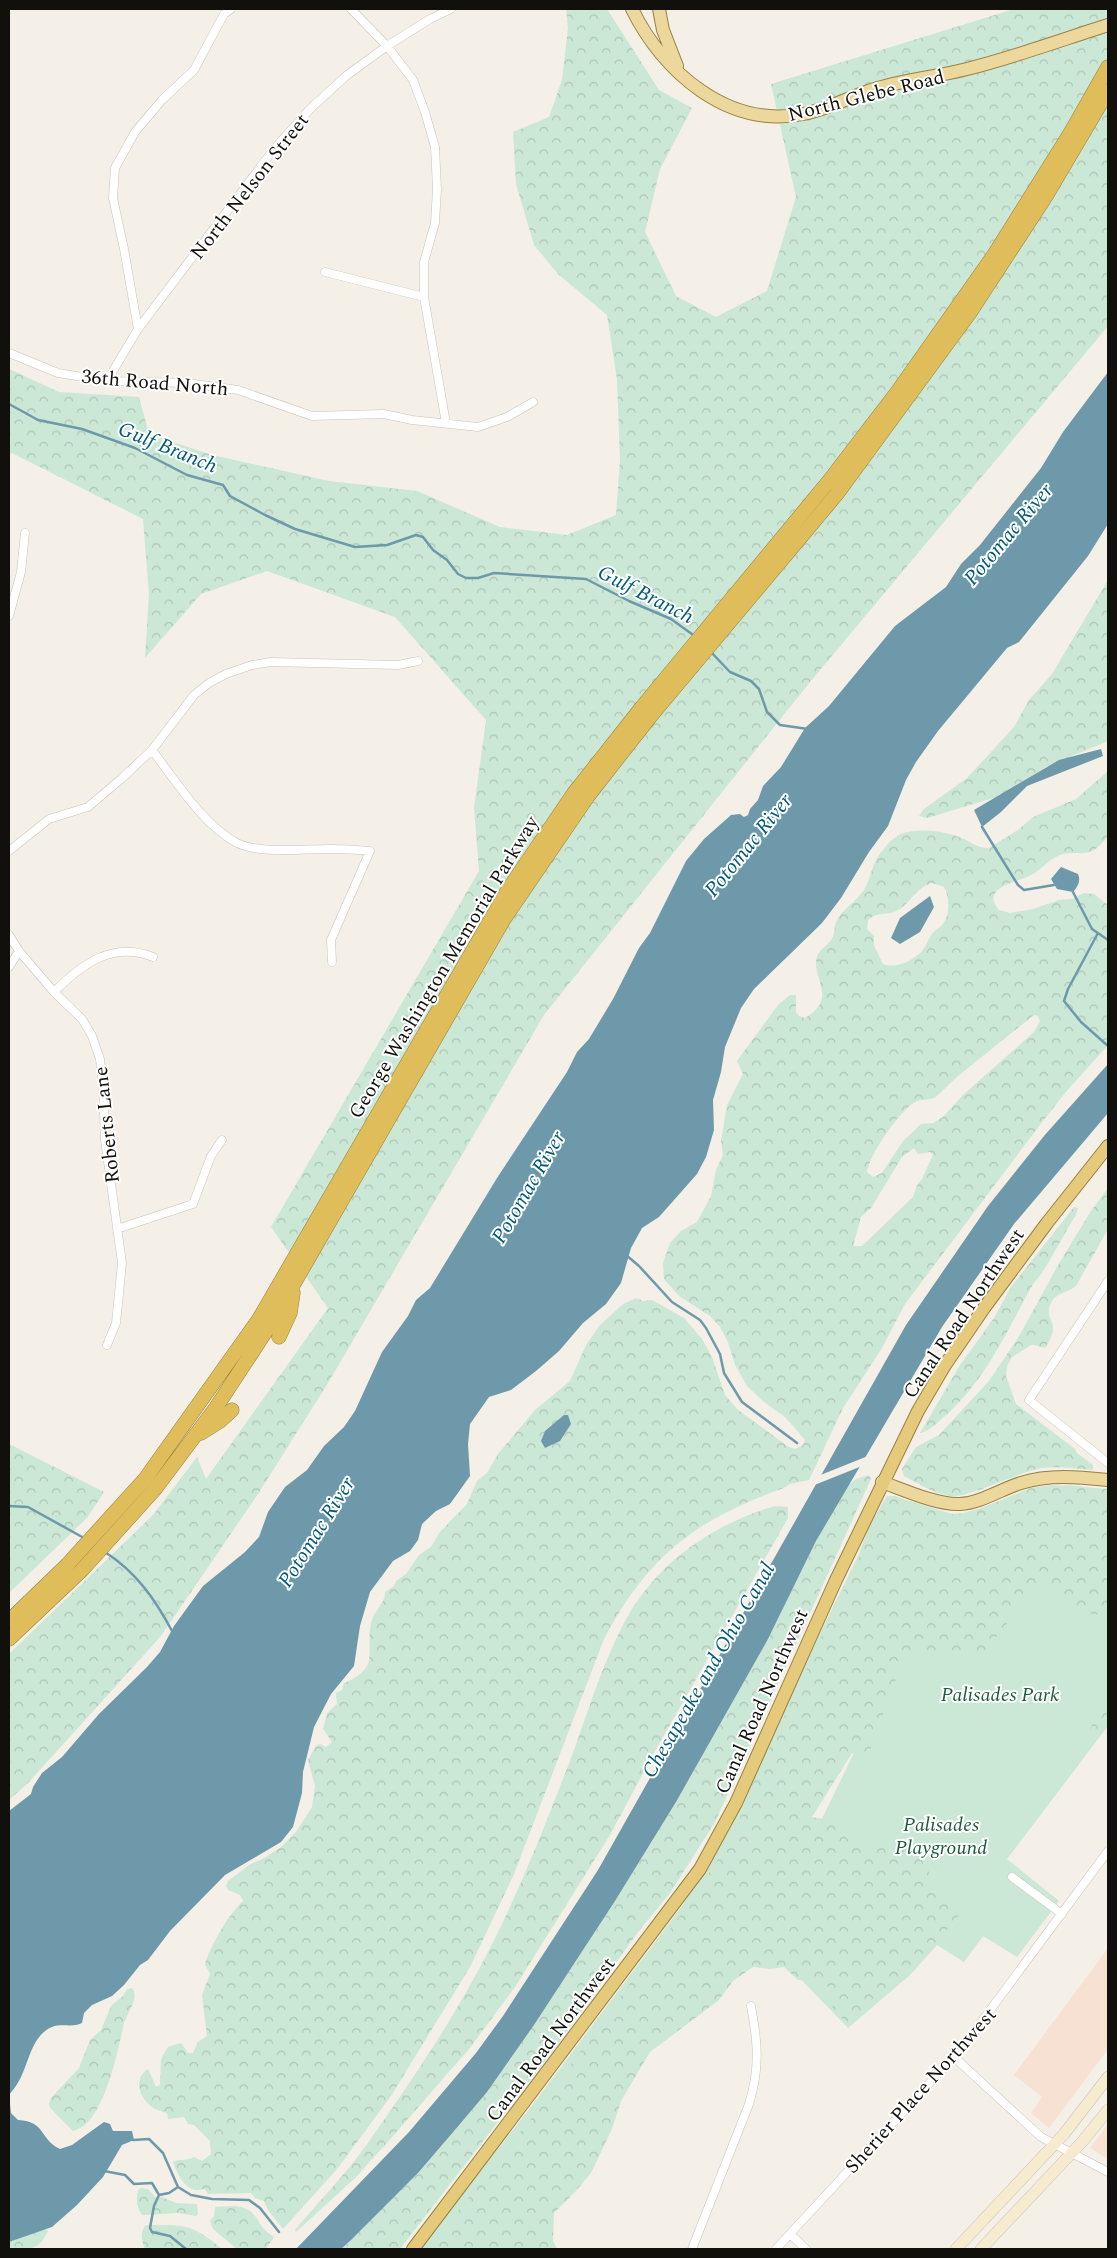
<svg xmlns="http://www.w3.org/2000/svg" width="1117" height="2258" font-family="Spectral,serif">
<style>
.commercial{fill:#f7e1d3}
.green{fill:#cbe7d6}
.forest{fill:url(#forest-crowns);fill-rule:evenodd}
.water{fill:#6e99aa}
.pier{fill:#f4efe7}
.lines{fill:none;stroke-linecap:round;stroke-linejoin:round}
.stream{stroke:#6e99aa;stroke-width:2.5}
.minor-casing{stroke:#c8c3bb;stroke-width:9}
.secondary-casing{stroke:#c8c3bb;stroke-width:12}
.primary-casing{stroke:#988040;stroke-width:14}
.trunk-casing{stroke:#988040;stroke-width:14}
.motorway-casing{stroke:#988040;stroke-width:15}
.minor{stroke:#fff;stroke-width:8}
.secondary{stroke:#f6ebce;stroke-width:11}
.primary{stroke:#ecd79d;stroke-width:12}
.trunk{stroke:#e6ca7c;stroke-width:12}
.motorway{stroke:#e0bd5b;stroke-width:14}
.labels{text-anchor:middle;stroke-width:4;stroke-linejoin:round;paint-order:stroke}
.street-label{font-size:20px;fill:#11100d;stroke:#fff}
.park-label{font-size:20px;font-style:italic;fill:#1a5b3c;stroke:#fff}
.water-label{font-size:21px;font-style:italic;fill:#005a74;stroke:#fff}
</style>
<defs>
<pattern id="forest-crowns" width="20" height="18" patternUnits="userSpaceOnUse" patternTransform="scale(1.25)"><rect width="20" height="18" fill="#cbe7d6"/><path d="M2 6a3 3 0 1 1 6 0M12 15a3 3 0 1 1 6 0" fill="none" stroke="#adc5b6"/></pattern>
</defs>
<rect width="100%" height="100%" fill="#f4efe7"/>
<path class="commercial" d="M1108 1948V2049L1049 2128 1031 2113 1042 2097 1014 2075Z
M1108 2124V2159L1090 2148Z"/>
<path class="green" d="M1068 1485 1108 1490V1726L1007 1859 1059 1901 1017 1957 983 1936 964 1962 937 1945 910 1975 848 2028 763 1940 923 1611 504 2249H419L534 2103 682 1906 730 1829 800 1674 859 1554 870 1524 887 1496 913 1502 952 1514 971 1512 1036 1488Z"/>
<path class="forest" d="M566 9H607L659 90 692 108 660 169 645 232 676 296 716 317 767 291 796 197 771 84 1014 9H1108V326L810 682 544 1015 328 1383 258 1494 161 1636 28 1783 9 1800V1654L153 1515 197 1457 206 1479 328 1308 271 1227 479 871 474 808 486 720 395 617 267 571 201 594 145 658 149 594 143 519 12 453 9 455V369L59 392 139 397 149 434 212 455 329 481 417 491 500 527 567 535 616 515 620 460 617 379 607 315 558 274 534 245 516 184 513 132 549 117 562 80 568 28Z
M1108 580V741L1046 767 1000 796 927 818 919 816 924 809 967 778 1014 727 1029 700 1052 674Z
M1108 771V837C1104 841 1099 847 1094 850 1084 856 1073 851 1063 854 1049 858 1043 869 1031 875 1019 882 979 887 999 910L1010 913 1033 909 1059 900 1072 899 1084 893 1094 894 1108 905V1045L1065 1093 1033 1134 905 1304 882 1348 843 1408 809 1480 790 1484 784 1488C696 1519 648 1556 604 1639L514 1874 470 1967 391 2096 337 2169 283 2229 268 2210 264 2201 255 2198 251 2193 208 2194 205 2189C202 2189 200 2190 197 2190 183 2189 177 2172 173 2162 180 2158 185 2162 194 2157L202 2161 211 2154 210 2141 194 2125 188 2124 184 2117 168 2119 167 2113C162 2111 155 2110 152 2107 139 2097 133 2079 148 2069L156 2087 160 2085 161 2059 168 2047 181 2043 188 2053H193L198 2042 207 2036 202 1995 210 1974 205 1964C211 1945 228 1915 243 1901L240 1895 228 1890 226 1886 228 1881 249 1865 266 1857 281 1847 296 1832 312 1807 315 1786 308 1760 316 1746 320 1744 326 1747 332 1742 323 1729 327 1713 337 1704 336 1693 342 1690 344 1683C353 1680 364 1673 368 1664 372 1653 367 1635 372 1620 375 1610 386 1602 385 1592L394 1586 396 1581 406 1574 419 1555 431 1547 439 1533 467 1504 477 1481 487 1473 498 1454 535 1410 570 1381 586 1345 600 1325 623 1304 636 1298 643 1301 652 1300 684 1318 702 1339 712 1357 725 1395 738 1410 789 1447 795 1449 803 1445 805 1440 785 1417 764 1402 747 1386 735 1365 728 1342 720 1327 710 1316 679 1296 664 1279 663 1263 670 1243 681 1231 697 1222 711 1196 716 1170 723 1155 721 1141 727 1105 743 1074 737 1061 778 1005 790 995H796V1012L799 1016 805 1018C841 996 808 977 818 954 821 949 828 945 831 940 835 935 834 927 836 922 842 909 856 902 864 890 869 882 871 871 875 862 879 854 892 837 901 834 919 827 947 831 964 839 972 843 980 849 989 848L1018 830 1033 817 1076 799ZM932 883 944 887C950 898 951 917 940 927 937 929 934 931 932 934 928 939 926 947 922 951 913 961 896 969 883 964L874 946V936L867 929 868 920C877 911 888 916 898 910 911 903 915 888 932 883ZM1034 1015 1038 1016 1040 1021 1034 1032 963 1095 943 1117 933 1123 921 1124 903 1141 882 1173 873 1177 867 1172C870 1153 899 1112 915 1102 923 1098 931 1101 937 1096L958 1076ZM914 1148 918 1154 930 1152 933 1155 922 1179 917 1185 913 1197 862 1246H853L861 1217 871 1208 902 1157Z
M1108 1188V1229L1076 1286C1069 1292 1057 1293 1052 1301 1044 1315 1053 1319 1053 1328 1053 1334 1049 1342 1046 1347 1040 1349 1037 1344 1031 1345L1012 1357 1007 1366 1006 1376 1016 1404 1075 1449 1077 1453 1093 1465V1470C1076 1469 1059 1466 1042 1468 1018 1472 969 1498 950 1496 934 1493 918 1484 904 1476L902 1469 916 1447 939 1435 989 1381 1018 1338 1057 1267 1091 1211Z
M1074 1207 1078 1208 1076 1215C1064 1233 1055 1253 1043 1271 1040 1276 1035 1281 1032 1286 1005 1334 987 1378 945 1416 937 1423 930 1431 920 1433L960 1365 994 1318 1011 1287Z
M9 1444 104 1492 87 1518 9 1593Z
M869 1475 871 1479 715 1822 670 1893 638 1932 555 2048 400 2249H341L418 2173 460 2124 487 2092 534 2025 615 1901 676 1802 767 1641 816 1541 847 1486 856 1479Z
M1052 1485 1108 1489V1616L1086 1613 1041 1580 980 1658 927 1650 911 1655 899 1671 870 1750 864 1757 852 1753 812 1817 823 1819 845 1828 868 1844 883 1846 891 1842H904L923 1856 933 1883C947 1891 953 1900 959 1915 927 1957 888 1990 848 2025L832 2007 840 1995 818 1980H798L784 1967 770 1969 753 1967 733 1981 719 2000 650 2052 621 2101 612 2129 591 2173 575 2192 554 2213 553 2241 557 2249H428L530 2120 695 1895 734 1834 752 1786 886 1499 891 1496H895L936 1511 957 1515 981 1508 1031 1488Z
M775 1506 788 1507V1518L655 1751 610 1835 515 1987 469 2049 386 2144 355 2178 296 2232 295 2230C315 2206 337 2183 356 2159 370 2141 382 2122 395 2104 426 2059 455 2014 480 1967 516 1901 543 1830 570 1761 587 1715 601 1667 624 1623 655 1564 712 1524 775 1506Z
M1108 1698V1724L1082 1751 1098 1708Z
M132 1988C140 1997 127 2013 124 2023 118 2049 104 2125 73 2131L50 2108 49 2104 51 2098 79 2068 90 2040 101 2030 111 2006 123 1996 127 1989Z
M142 2188 148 2189 156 2198 162 2197 176 2203 197 2204 198 2214 196 2216 178 2213 142 2215C137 2208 135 2197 139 2189Z
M235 2206C261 2209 254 2226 274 2237L266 2249H237L213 2229 210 2221 214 2216 215 2207Z
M146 2225C185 2225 191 2223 222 2249H145C142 2241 139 2232 146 2225Z
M45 2229 48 2231C38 2252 29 2249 9 2249V2242Z"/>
<path class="water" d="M1108 372V524L1088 556 1019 642 1007 648 938 731 916 762 906 780 888 826 869 852 841 898 822 923 754 989 741 1008 725 1047 721 1072 713 1100 714 1130 706 1157 697 1174 659 1217 642 1228 631 1248 621 1283 606 1304 583 1323 559 1351 536 1371 511 1390 489 1397 470 1424 468 1444 470 1476 450 1504 436 1511 422 1524 418 1540 410 1551 393 1561 370 1592 360 1626 354 1666 331 1694 314 1727 303 1772 302 1793 293 1827 281 1842 225 1875 170 1931 148 1960 140 1965 124 1985 112 1996 92 2005 84 2013 82 2023C72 2028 62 2023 52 2027 32 2035 29 2062 20 2079 17 2085 13 2090 9 2095L11 2113 18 2120C47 2122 38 2138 60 2149L72 2145 104 2122 110 2124 113 2131H132L134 2140 122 2145 103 2177 77 2205 52 2227 9 2242V1811L31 1794 33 1787 42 1773 62 1757 99 1714 147 1667 160 1652 174 1626 203 1586 245 1552 259 1537 268 1512 285 1487 307 1470 324 1446 344 1427 355 1411 382 1352 408 1316 416 1300 430 1288 497 1178 567 1072 577 1052 589 1039 613 999 639 948 650 933 686 861 704 839 731 815 740 814 744 817 748 815 750 809 758 800 763 786 781 767 805 728 829 706 895 626 946 587 961 564 980 545 1041 468 1063 432Z
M1101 749 1103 756 1027 786 1001 812 982 827 974 810 1059 760Z
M1061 867 1078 874C1081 881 1078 886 1073 892L1057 889 1051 879Z
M930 896 934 907 920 932 900 944 891 938 900 918Z
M1108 1064V1113L1014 1224 942 1327 816 1541 767 1641 676 1802 615 1901 534 2025 487 2092 460 2124 418 2173 351 2240 341 2249H296L409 2132 476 2053 503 2016 598 1870 906 1325 988 1206 1044 1136Z
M564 1415H568L571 1424 560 1441 545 1448 541 1441 545 1431Z"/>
<path class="pier" d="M868 1456 862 1466 812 1486 818 1476Z"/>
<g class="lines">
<path class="stream" d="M9 404 38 420 82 429 135 448 187 475 223 485 230 496 265 515 295 529 355 547 387 545 416 535 423 537 433 550 447 560 458 574 466 578H478L494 573 586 579 629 601 671 619 696 637
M710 651 730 672 751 681 759 689 767 712 780 725 808 729
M982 827 1018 885 1024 890 1054 885
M1073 892 1092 929 1108 940
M1098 933 1068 989 1064 1001 1081 1022 1108 1046
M626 1255 639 1266 672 1302 700 1320 706 1328 720 1354 724 1373 742 1402 797 1443
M9 1506 28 1507 84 1538
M105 1552C136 1572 155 1599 172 1631
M133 2140 149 2139 163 2153 178 2187 191 2195 212 2199 249 2200 260 2208 279 2232
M104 2171 125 2175 134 2184 152 2183 159 2195 154 2206 150 2228 152 2232 170 2236 186 2249
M159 2195 169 2193 178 2187"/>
<g class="minor-casing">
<path id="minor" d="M351 9 387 46 413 80 425 112 435 147 437 189 435 223 424 262V297L446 423
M325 272 424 297
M138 329 124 249 113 198 115 168 135 132 162 100 194 70 224 14 231 9
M9 353 58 373 107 381 187 383 238 390 312 416 384 414 412 420 478 427 507 417 533 402
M107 381 138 329 274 149 311 108 346 76 387 46 430 19 451 9
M9 616 21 572 25 533
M152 750C175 780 203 825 237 843 262 855 308 848 336 849 347 849 359 850 370 851L331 940 332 962
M9 851 49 819 88 807 121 779 152 750 194 695 209 683 226 674 252 665 271 662 398 665 418 661
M9 935 19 951 54 992 82 1019 92 1036 100 1059 103 1085 105 1140 122 1263 116 1323 107 1345
M9 967 19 951
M54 992C82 964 112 941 153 957
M117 1229 193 1204 211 1156 222 1140
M1108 1281 1029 1400 1108 1463
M1012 1877 1062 1914
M954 2057 1041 2137 1108 2172
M790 2234 806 2249
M692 2249 749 2104C760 2068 758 2043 751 2006
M776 2249 962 2048 1108 1851"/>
</g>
<g class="secondary-casing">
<path id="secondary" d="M956 2249 1064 2134 1108 2077
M981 2249 1082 2142 1108 2110"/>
</g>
<g class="primary-casing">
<path id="primary" d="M632 9C663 72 728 129 803 114 831 109 857 92 885 86 912 79 940 76 967 69 1015 57 1061 40 1108 25
M659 9 663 30 677 66
M882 1482C904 1490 937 1505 960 1504 981 1503 1001 1489 1021 1483 1049 1474 1079 1477 1108 1480"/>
</g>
<g class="trunk-casing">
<path id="trunk" d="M413 2249 700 1869 736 1803 836 1580 918 1411 945 1365 984 1308 1047 1223 1108 1146"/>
</g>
<g class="motorway-casing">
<path id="motorway" d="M279 1337 290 1313 293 1293
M201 1433 220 1421 232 1410
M9 1621 67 1565 145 1479 259 1319 508 890 574 793 642 707 829 481 898 391 994 255 1071 132 1108 67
M9 1639 82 1570 155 1489 215 1409 270 1325 504 919 588 796 650 717 836 495 971 311 1046 196 1108 91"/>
</g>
<use href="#minor" class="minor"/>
<use href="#secondary" class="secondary"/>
<use href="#primary" class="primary"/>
<use href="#trunk" class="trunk"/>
<use href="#motorway" class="motorway"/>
</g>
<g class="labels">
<g class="street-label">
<text transform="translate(866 95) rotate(-14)" y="7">North Glebe Road</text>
<text transform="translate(249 186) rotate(-52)" y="7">North Nelson Street</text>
<text transform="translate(155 382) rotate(5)" y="7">36th Road North</text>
<text transform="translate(443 967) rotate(-59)" y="7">George Washington Memorial Parkway</text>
<text transform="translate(106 1125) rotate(-96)" y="7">Roberts Lane</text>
<text transform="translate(963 1313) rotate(-56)" y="7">Canal Road Northwest</text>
<text transform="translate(761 1701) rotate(-66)" y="7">Canal Road Northwest</text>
<text transform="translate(550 2039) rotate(-53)" y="7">Canal Road Northwest</text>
<text transform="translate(920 2090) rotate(-48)" y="7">Sherier Place Northwest</text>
</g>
<g class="park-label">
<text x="1000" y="1701">Palisades Park</text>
<text x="941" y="1831">Palisades<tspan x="941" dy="23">Playground</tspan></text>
</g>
<g class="water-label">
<text transform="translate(168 447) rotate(22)" y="7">Gulf Branch</text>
<text transform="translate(1008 534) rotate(-50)" y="7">Potomac River</text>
<text transform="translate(646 594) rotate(27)" y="7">Gulf Branch</text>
<text transform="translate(748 845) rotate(-51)" y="7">Potomac River</text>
<text transform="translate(528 1187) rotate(-60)" y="7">Potomac River</text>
<text transform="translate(316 1532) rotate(-58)" y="7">Potomac River</text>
<text transform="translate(708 1670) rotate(-60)" y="7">Chesapeake and Ohio Canal</text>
</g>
</g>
<rect width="1117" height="2258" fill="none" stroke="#11100d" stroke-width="20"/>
</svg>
